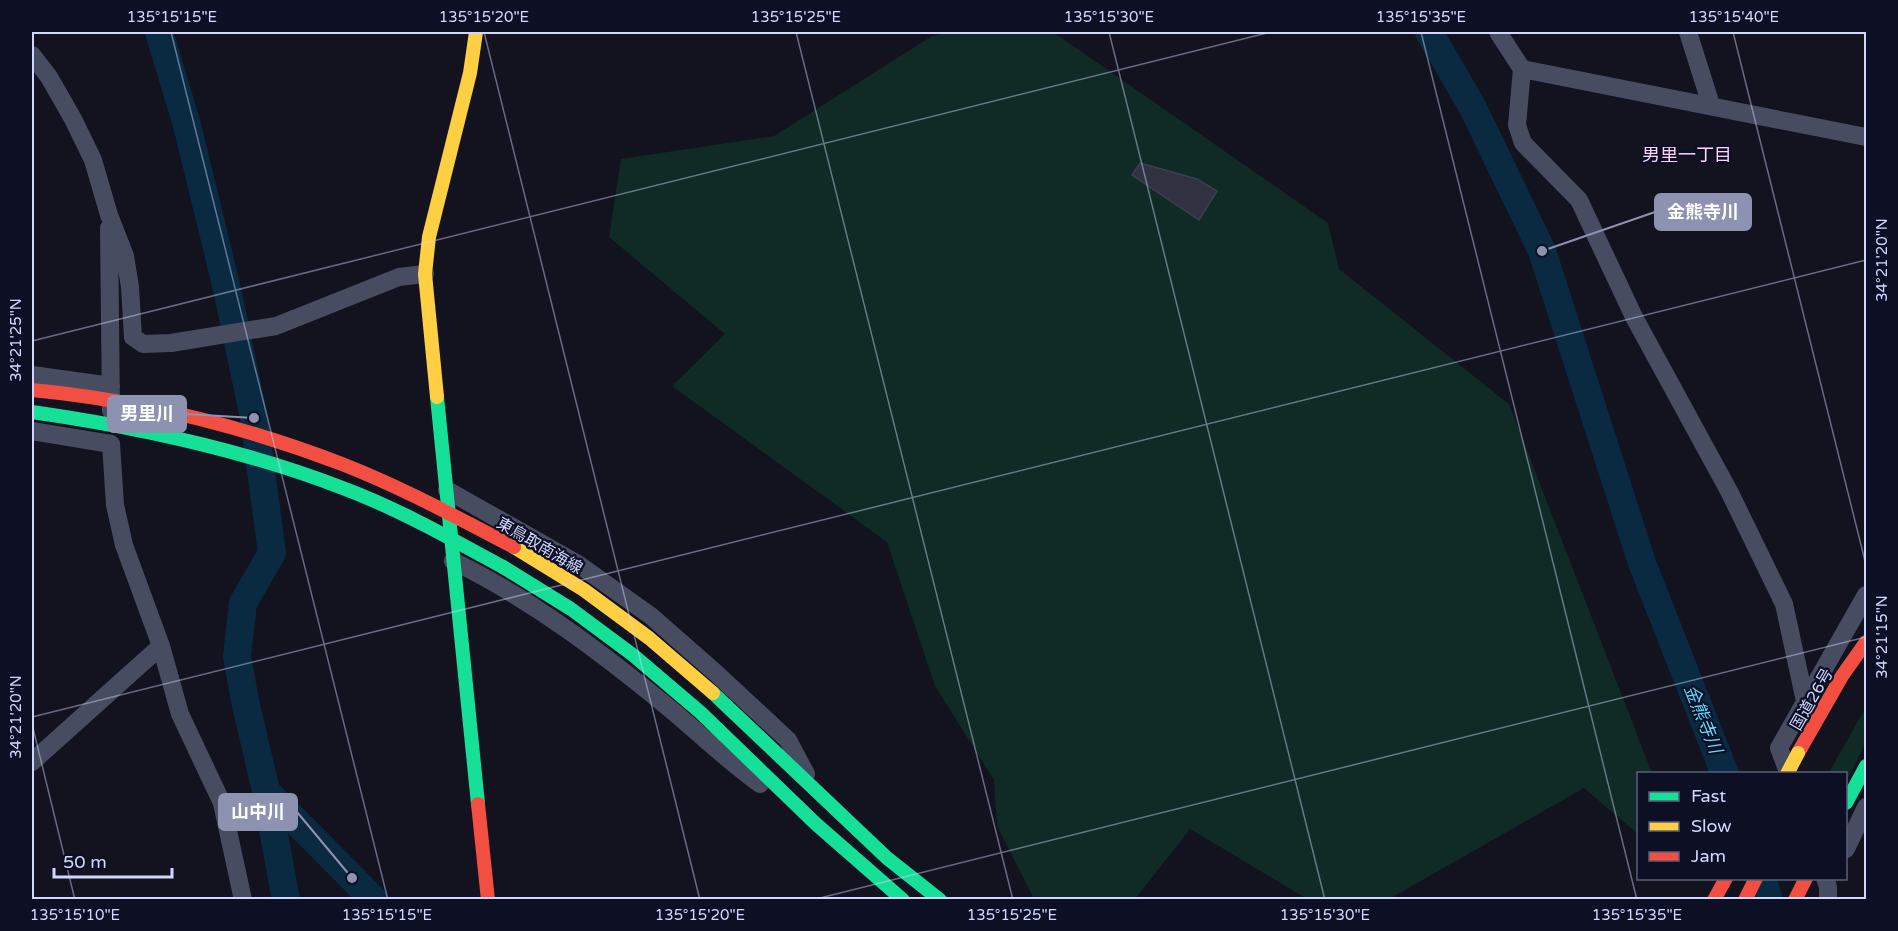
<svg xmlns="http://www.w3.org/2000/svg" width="1898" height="931" font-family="'Varela Round','Noto Sans JP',sans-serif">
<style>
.green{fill:#102a25}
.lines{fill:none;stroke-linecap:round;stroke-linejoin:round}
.river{stroke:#092a40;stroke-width:28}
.building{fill:#303141;stroke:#3c3e53;stroke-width:1.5}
.street{stroke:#474c60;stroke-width:18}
.fast{stroke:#16e098;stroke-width:14}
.slow{stroke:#ffcf43;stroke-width:14}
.jam{stroke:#f24e42;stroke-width:14}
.fast-bridge{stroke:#16e098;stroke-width:14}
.slow-bridge{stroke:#ffcf43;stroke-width:14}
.jam-bridge{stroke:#f24e42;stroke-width:14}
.ticks{fill:none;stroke:#d1d7ff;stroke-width:1.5;stroke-opacity:0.45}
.labels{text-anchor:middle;stroke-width:4.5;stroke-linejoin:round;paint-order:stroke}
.street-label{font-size:16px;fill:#d1d7ff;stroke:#0d0f24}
.neighbourhood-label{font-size:18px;fill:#ffd3fa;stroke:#0d0f24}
.water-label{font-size:18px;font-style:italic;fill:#5fdcff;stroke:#0d0f24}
.leader{fill:none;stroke:#8e92b1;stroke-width:2}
.callout-dot{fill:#8e92b1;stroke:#0d0f24;stroke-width:2}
.callout{fill:#8e92b1;stroke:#8e92b1;stroke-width:2}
.callout-label{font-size:18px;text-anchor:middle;font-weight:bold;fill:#fff}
.neatline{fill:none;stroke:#d1d7ff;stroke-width:2}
.ticks-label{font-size:15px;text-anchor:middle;fill:#d1d7ff}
</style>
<rect width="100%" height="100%" fill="#12131f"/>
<path class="green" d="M949 32H1053L1328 223 1339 269 1509 404 1652 773 1638 774V834L1584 788 1389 899 1309 900 1190 829 1135 899H1034L997 826 994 780 935 686 887 542 672 386 725 334 609 237 621 159 774 136 932 36Z
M1866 707V742L1846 783V774H1828Z"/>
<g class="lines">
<path class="river" d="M159 32 187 125 227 289 254 418 272 553 243 603 237 656 245 701 266 791 286 900
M1429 32 1473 108 1542 251 1642 563 1725 774
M266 791 374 900
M1762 878 1769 900"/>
</g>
<path class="building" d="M1140 163 1197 179 1217 191 1199 220 1132 175Z"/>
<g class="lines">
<path class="street" d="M1498 32 1522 69 1517 125 1523 143 1579 200 1634 317 1730 493 1784 604 1805 701
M1688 32 1711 105
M32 55 49 77 73 119 93 160 109 215 125 256 130 287 133 337 143 344 171 343 276 326 399 277 425 274
M1522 69 1866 137
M109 228 111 411
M32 375 111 386
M32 431 111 444 115 505 124 545 161 646 180 714 222 803 243 900
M447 490 578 564 651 616 717 674 788 740 806 774
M453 561C531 599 602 653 669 708 699 733 728 761 760 784
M32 762 161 646
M1788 772 1779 748 1866 595
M1846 849 1866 807
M1825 878 1828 887V900"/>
<path class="fast" d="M437 397 478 804
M503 567 571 609 633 655 700 712 816 824 903 900
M713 693 887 858 940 900
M1846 803 1866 766"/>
<path class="slow" d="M437 397 425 274 429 237 470 73 476 32
M514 547 584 590 649 638 713 693"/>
<path class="jam" d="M1798 753 1842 676 1866 642
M478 804 488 900
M1714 900 1726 878
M1745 900 1756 878
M1795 900 1806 878"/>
<path class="fast-bridge" d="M32 412C137 427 241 449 340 487 397 508 450 538 503 567"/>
<path class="slow-bridge" d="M1787 774 1798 753"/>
<path class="jam-bridge" d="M32 390C137 400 243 426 342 464 401 487 458 518 514 547"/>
</g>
<path class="ticks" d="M171 32 388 900M484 32 700 900M796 32 1013 900M1109 32 1325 900M1421 32 1637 900M1733 32 1866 565M32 341 1271 32M32 717 1866 260M32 724 75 900M812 900 1866 637"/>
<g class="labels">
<g class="street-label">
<text transform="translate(540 545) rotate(30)" y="6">東鳥取南海線</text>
<text transform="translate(1811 699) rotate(-60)" y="6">国道26号</text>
</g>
<g class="neighbourhood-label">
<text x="1687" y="161">男里一丁目</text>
</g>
<g class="water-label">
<text transform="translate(1703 719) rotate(68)" y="6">金熊寺川</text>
</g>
</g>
<path class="leader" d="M1542 251L1655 212M254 418L186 414M352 878L297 812"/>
<g class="callout-dot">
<circle cx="1542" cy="251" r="6"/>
<circle cx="254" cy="418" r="6"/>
<circle cx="352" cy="878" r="6"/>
</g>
<g class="callout">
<rect x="1655" y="194" width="96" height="36" rx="6"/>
<rect x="108" y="396" width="78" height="36" rx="6"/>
<rect x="219" y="794" width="78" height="36" rx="6"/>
</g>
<g class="callout-label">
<text x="1703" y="218">金熊寺川</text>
<text x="147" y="420">男里川</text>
<text x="258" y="818">山中川</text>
</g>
<rect width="1898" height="931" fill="none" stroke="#0d0f24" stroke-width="66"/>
<rect x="1637" y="772" width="210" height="108" fill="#0d0f24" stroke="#5b5f7c" stroke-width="1.5"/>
<rect x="1649" y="792" width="30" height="9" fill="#16e098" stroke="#5b5f7c" stroke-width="1.5"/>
<text x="1691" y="802" font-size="18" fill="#d1d7ff">Fast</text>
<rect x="1649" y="822" width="30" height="9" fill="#ffcf43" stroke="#5b5f7c" stroke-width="1.5"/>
<text x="1691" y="832" font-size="18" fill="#d1d7ff">Slow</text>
<rect x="1649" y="852" width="30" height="9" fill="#f24e42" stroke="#5b5f7c" stroke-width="1.5"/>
<text x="1691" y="862" font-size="18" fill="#d1d7ff">Jam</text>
<path d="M54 868v9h118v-9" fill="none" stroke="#d1d7ff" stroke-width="3"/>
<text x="63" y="868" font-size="18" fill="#d1d7ff" stroke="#0d0f24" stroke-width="4.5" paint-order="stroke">50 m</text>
<rect x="33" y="33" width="1832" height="865" class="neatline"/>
<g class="ticks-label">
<text x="172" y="22">135°15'15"E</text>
<text x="484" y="22">135°15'20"E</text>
<text x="796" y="22">135°15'25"E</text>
<text x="1109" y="22">135°15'30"E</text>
<text x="1421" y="22">135°15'35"E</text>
<text x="1734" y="22">135°15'40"E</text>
<text transform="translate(1882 260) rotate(-90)" y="5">34°21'20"N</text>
<text transform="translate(16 340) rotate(-90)" y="5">34°21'25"N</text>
<text transform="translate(1882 637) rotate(-90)" y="5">34°21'15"N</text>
<text transform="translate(16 717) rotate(-90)" y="5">34°21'20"N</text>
<text x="75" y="920">135°15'10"E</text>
<text x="387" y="920">135°15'15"E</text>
<text x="700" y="920">135°15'20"E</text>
<text x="1012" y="920">135°15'25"E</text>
<text x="1325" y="920">135°15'30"E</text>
<text x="1637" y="920">135°15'35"E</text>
</g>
</svg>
